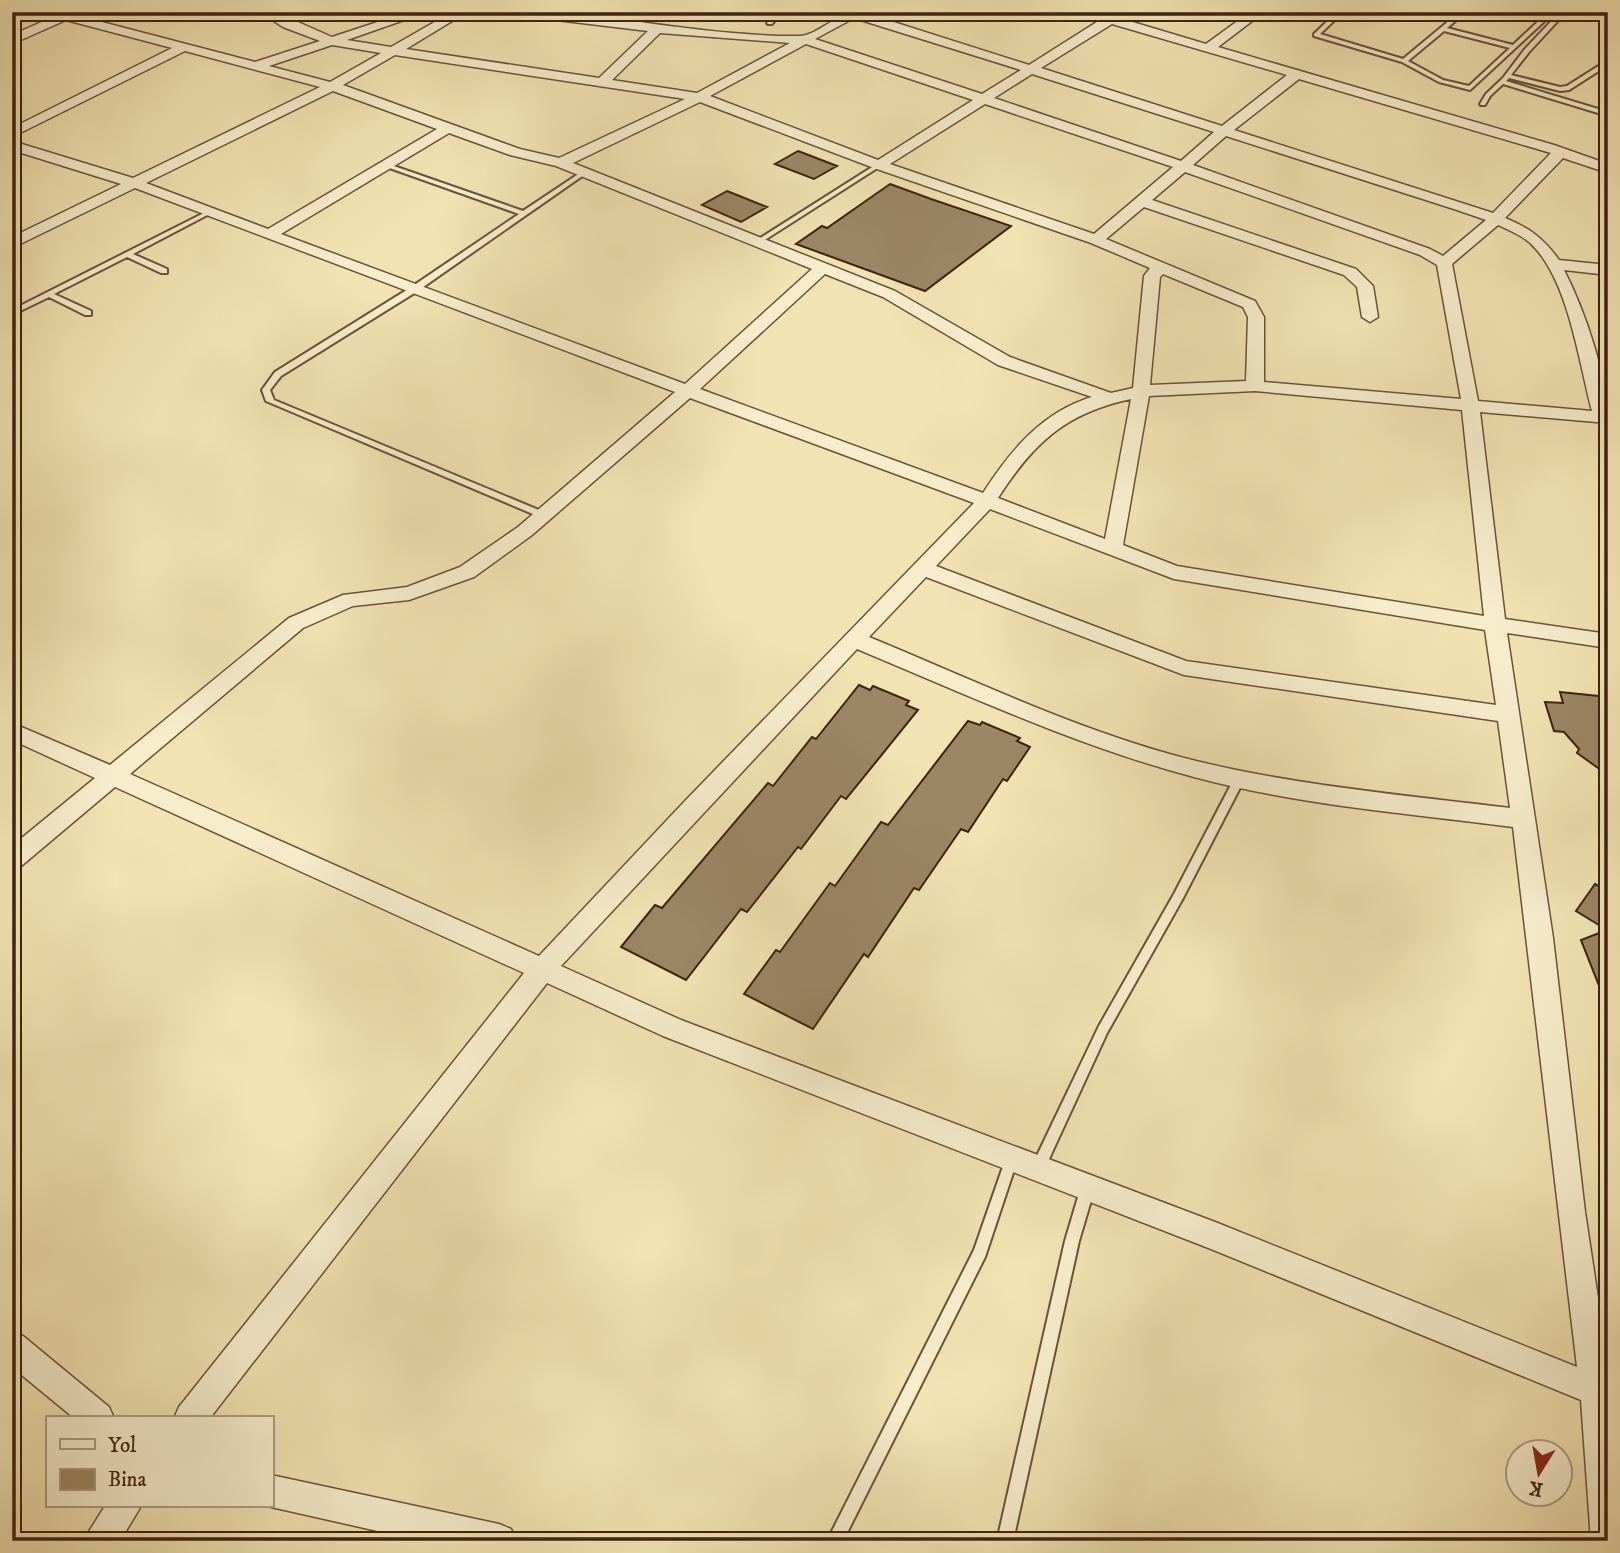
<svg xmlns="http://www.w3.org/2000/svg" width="1620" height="1553" font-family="'IM FELL DW Pica',serif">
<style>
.building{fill:#9c8666;stroke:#3e2213;stroke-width:2}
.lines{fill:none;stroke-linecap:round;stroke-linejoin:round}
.lane-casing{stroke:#6b523b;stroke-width:4}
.street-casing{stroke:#6b523b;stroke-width:3}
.secondary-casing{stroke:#3e2213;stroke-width:3}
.lane{fill:#f7edcd;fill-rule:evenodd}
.street{fill:#f7edcd;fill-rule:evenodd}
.secondary{fill:#f7edcd;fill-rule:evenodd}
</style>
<rect width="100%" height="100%" fill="#f2e3b2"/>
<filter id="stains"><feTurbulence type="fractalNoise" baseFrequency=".00286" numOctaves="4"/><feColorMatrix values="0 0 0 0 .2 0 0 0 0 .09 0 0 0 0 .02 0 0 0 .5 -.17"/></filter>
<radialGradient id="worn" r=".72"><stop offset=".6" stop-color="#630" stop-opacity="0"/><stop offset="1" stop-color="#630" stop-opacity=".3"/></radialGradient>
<path class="building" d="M798 151 837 166 814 179 775 164Z
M890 184 931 199 1011 226 925 291 796 244 822 226 827 228Z
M727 191 767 207 741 222 702 205Z
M859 685 870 690 873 686 909 701 906 705 918 710 846 799 841 796 801 849 798 847 747 912 741 909 686 980 621 947 655 905 662 908 768 783 773 786 812 737 816 739Z
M1560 692 1608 697V775L1577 753 1579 749 1564 732 1554 731 1545 702 1563 703Z
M968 721 980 725 982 722 1020 738 1017 741 1030 747 1007 781 1003 779 968 832 961 829 919 890 914 888 868 957 864 954 813 1029 744 994 776 950 780 952 830 883 835 886 881 822 888 825Z
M1595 884 1608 891 1607 1006 1581 940 1607 930 1576 911Z"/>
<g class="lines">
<g class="lane-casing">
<path id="lane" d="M776 12H782L772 24H768L767 23Z
M1337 12H1343L1320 34 1403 59 1450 20 1425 12H1435L1453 17 1459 12H1466L1447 28 1513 45 1545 15 1550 16 1470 90 1439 82 1402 62 1314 36V34ZM1444 31 1510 48 1469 86 1443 80 1408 61Z
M1560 12H1566L1529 52 1511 75 1560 87 1567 86 1608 60V65L1569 90 1560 91 1509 78 1506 81 1608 112V116L1503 84 1490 96 1485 105H1481L1480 104 1486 94 1503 78 1525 49Z
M384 164H388L523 211 583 171 588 172 416 292 281 376 270 390 274 400 546 513V517H540L266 401 262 390 275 372 410 288 519 214 384 166Z
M877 164 882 165 760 243 754 242Z
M208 211 213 212 133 254 167 269V273H161L127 257 54 294 91 311V315H85L49 297 12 315V310Z
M1239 776 1243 777 1244 780 1182 900 1107 1033 1043 1172 1038 1174 1033 1172 1031 1168 1033 1164 1099 1026 1174 894 1235 777Z
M1012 1152 1017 1154 1018 1158 985 1257 843 1541H827L974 1250 1006 1158 1007 1154Z
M1088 1181 1093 1183 1095 1187 1079 1241 1013 1541H997L1065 1241 1081 1187 1083 1183Z"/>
</g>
<g class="street-casing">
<path id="street" d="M42 12H75V15L255 62 320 41 283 27 260 12H275L332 37 408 12H427L347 40 391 47 452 12H467L406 49 599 78 648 31 523 16 517 12C611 12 704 37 799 36 818 36 835 12 862 12L1029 65 1100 20 1079 12H1099L1206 44 1250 12H1264L1218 47 1554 145 1608 164V173L1563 158 1505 218C1530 228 1544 239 1559 260L1608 265V275L1564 270C1585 311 1608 378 1608 423L1480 412 1505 619 1608 634V648L1507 633 1553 938 1585 1212 1608 1364V1541H1591L1581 1400 1211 1249 663 1036 547 983 210 1418H174L179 1407 524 973 115 787 20 867 12 869V846L95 778 12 740V723L110 765 289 618 343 595 407 587 460 567 518 527 675 392 135 188 12 248V237L121 184 12 150V141L133 178 320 87 185 51 12 137V128L172 48 66 20 12 44V35L53 17ZM854 18 1021 70 982 94 815 39ZM1112 24 1287 75 1222 126 1041 68ZM660 33 790 43 697 93 612 80ZM806 44 973 100 878 160 710 96ZM332 45 381 53 330 82 269 66ZM395 55 685 99 559 158 520 149 343 85ZM1032 74 1214 132 1181 161 994 98ZM1299 79 1544 151 1551 153 1493 213 1234 130ZM333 91 437 129 268 229 146 183ZM700 102 874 168 1091 243 1150 268 1144 276 1133 388 1111 393 1010 357 895 291 573 163ZM985 104 1173 167 1094 234 890 164ZM449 133 510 155 556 166 812 269 685 384 281 234ZM1226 136 1457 210 1486 220 1443 256 1430 249 1193 165ZM1185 172 1420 255 1437 265 1461 399 1264 382V317L1255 301 1106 239 1144 207 1344 275 1357 287 1362 317 1370 322 1378 317 1373 286 1356 269 1152 200ZM1498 225C1511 231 1526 237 1535 248 1569 285 1579 362 1592 411L1478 401 1452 264ZM825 274 883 297 998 365 1092 397C1042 412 1010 451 983 493L700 389ZM1163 274 1243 307 1248 317 1246 381 1150 385 1160 277ZM1255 391 1462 410 1484 616 1177 566 1123 545 1149 396ZM690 398 974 503 684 802 539 956 130 774 303 628 353 606 409 600 474 577 532 535ZM1131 399 1105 539 998 498C1034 442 1066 413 1131 399ZM990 509 1174 579 1485 630 1496 705 1186 661 936 566ZM926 577 1184 675 1498 721 1510 808C1405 795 1299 786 1196 761 1083 733 976 681 869 637ZM857 649C968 695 1077 746 1194 777 1298 805 1406 813 1513 827L1577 1367 1215 1222 681 1020 561 966Z
M12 1332 23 1336 109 1407 114 1418H74L12 1367Z
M271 1475 499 1524 511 1529 516 1541H422L271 1507 267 1506H271Z
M105 1506H141L120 1541H83Z"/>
</g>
<g class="secondary-casing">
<path id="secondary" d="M1597 12H1608V18Z"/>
</g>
<use href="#lane" class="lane"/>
<use href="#street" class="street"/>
<use href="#secondary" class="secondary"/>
</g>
<rect width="1620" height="1553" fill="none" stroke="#f2e3b2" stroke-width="42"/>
<rect x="14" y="14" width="1592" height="1525" fill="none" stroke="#3e2213" stroke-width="3.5"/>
<rect x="21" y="21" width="1578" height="1511" fill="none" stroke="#3e2213" stroke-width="2"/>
<rect x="46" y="1416" width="228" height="91" fill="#f7edcd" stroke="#ad9c83" stroke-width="2"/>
<rect x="60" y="1439" width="35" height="10" fill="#f7edcd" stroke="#ad9c83" stroke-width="2"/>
<text x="108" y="1452" font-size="21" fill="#3e2213">Yol</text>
<rect x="60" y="1469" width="35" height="21" fill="#9c8666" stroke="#ad9c83" stroke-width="2"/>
<text x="108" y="1486" font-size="21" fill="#3e2213">Bina</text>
<g transform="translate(1539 1473) rotate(191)"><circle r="33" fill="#f7edcd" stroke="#ad9c83" stroke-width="2"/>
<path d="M0-5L12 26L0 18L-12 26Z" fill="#8f2418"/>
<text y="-10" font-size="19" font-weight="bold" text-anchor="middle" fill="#3e2213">K</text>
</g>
<rect width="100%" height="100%" filter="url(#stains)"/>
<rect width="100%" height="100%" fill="url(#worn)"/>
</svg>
